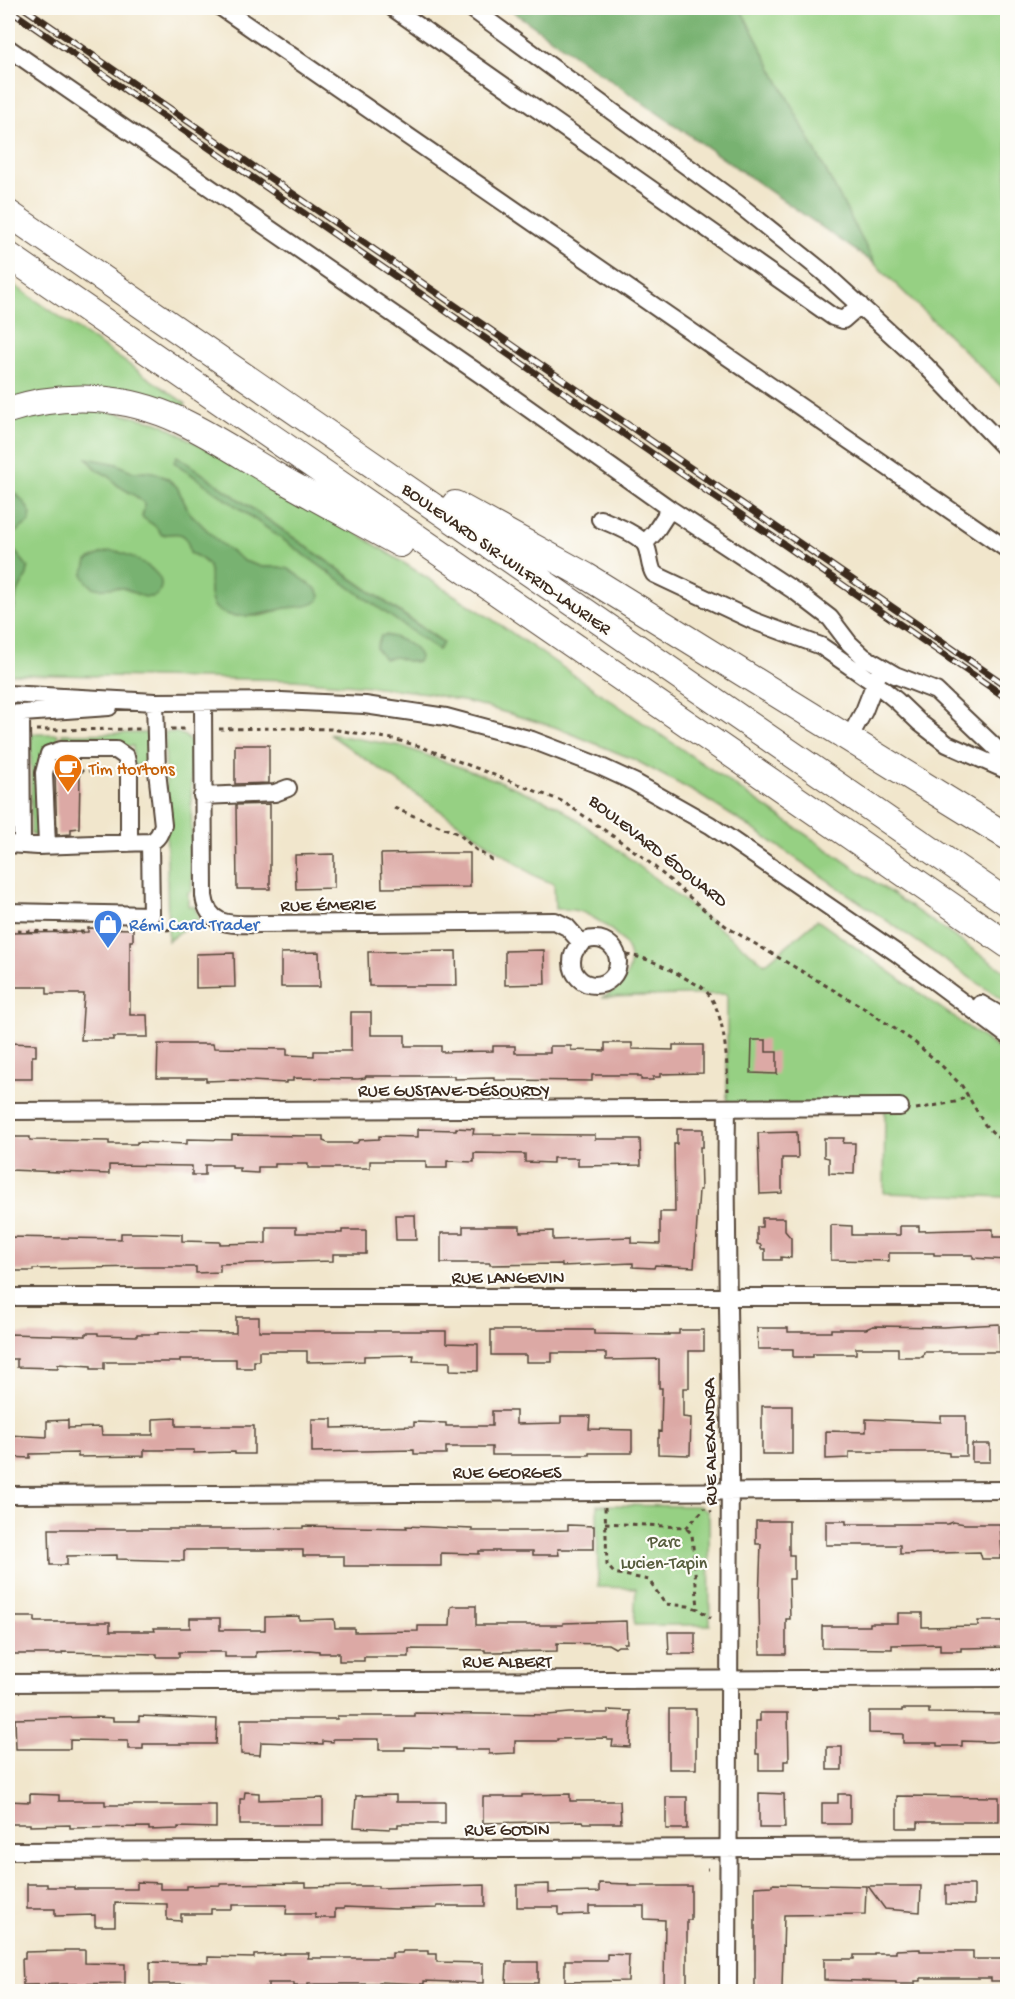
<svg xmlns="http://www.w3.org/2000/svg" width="1015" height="1999" font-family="'Gochi Hand',sans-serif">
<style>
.green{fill:#96d083;stroke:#687d50;stroke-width:1.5;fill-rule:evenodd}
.forest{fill:#78b271;stroke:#5a6e48;stroke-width:1.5}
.building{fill:#dca9a5}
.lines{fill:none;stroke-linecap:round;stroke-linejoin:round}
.minor-casing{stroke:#564638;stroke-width:20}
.highway-casing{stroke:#564638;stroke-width:28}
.path{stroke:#564638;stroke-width:3;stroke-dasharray:4.5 4.5;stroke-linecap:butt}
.minor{stroke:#fff;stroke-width:16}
.highway{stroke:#fff;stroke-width:26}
.rail-casing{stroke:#3b2a1e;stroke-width:7}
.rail{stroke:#fdfcf7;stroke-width:4.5;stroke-dasharray:14;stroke-linecap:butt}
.labels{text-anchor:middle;stroke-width:4.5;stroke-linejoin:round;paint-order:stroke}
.street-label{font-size:18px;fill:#3b2a1e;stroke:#fdfcf7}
.food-label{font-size:18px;fill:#c56008;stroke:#fdfcf7;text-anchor:start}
.shop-label{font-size:18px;fill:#366cbe;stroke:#fdfcf7;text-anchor:start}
.park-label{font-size:18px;fill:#565c3c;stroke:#fdfcf7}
</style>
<rect width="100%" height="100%" fill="#fdfcf7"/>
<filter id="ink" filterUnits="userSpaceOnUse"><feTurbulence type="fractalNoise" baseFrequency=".0167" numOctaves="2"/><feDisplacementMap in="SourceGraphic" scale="12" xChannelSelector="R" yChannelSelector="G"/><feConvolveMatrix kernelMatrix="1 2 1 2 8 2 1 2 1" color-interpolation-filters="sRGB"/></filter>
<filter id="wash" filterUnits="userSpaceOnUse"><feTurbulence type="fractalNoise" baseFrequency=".008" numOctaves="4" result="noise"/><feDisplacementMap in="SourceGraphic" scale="24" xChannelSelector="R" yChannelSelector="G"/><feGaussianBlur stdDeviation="1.35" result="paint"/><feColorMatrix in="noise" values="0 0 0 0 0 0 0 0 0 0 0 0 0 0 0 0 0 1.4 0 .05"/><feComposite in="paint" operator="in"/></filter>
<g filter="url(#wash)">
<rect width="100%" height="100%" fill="#f1e6cc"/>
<path class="green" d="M740 8H1007V392L875 264Z
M8 281 186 404 180 413 8 403Z
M98 409 158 422 341 523 490 618 568 671 1007 973V1003L750 827 696 793 635 760 555 727 476 704 427 693 370 686 294 680 8 674V615L14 613 16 596 27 575 28 567 13 549 11 535 29 522 8 490V420L22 416ZM177 456 443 642 438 650 174 462ZM88 459 117 464 133 472 147 471 156 473 168 479 177 487 189 512 218 542 244 561 262 567H279L315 588C302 596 288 606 274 612 260 618 222 619 213 603 202 584 227 568 190 553 188 533 182 531 162 535L155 526 142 517 144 509V503L134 495 117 485 109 476 97 470ZM117 551 152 569 138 595 128 589 116 587Z
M165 732C177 732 187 733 191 745L192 891 188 892V906H194L199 918 168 941Z
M147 733 146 765H133V746L62 747V734Z
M31 734H58V747L52 748 40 834 35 836 31 833Z
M329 734 401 746 501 782 558 806 621 852 765 964 817 920 1007 1055V1197L884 1193 885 1108H727V994L602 997C624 989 640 964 623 942 615 931 596 918 582 912 573 909 564 909 555 909L554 884 535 876Z
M597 1505 699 1506 707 1511 709 1518 710 1625H634L636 1588 598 1587Z"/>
<path class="forest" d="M508 8H740L875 264 610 80Z
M177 456 443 643 438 650 174 462Z
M87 458 117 464 133 472 147 471 156 473 168 479 177 487 189 512 219 542 244 561 262 567H279L289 569 315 588 320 595 319 600C307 610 292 605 278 610 262 615 217 625 211 599 206 577 221 565 190 553 188 533 181 531 162 535L155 526 142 517 144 509V503L134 495 117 485 109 476 97 470Z
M8 489C20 495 26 503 31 514L29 522 12 535 13 549 28 567 27 575 16 596 14 613 8 615Z
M110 551C123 550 158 568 161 582 162 587 160 591 157 595 143 602 134 590 121 588 112 586 104 590 96 588 89 586 86 581 83 575L87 561 100 554Z
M386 635C398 638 416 645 420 657L418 662 407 661 395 657 384 659 376 648 381 636Z"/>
<g id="blocks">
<path class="building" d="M235 745H269V783L235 784Z
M56 769H74V776H80L79 828 71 829V834L57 835 55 774Z
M270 804V889H237L236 805Z
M431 853H470V887L382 888 381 854Z
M334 854V888L296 889 295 855Z
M88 928 133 929V941H130V1015H147L148 1037H113V1040H81L84 994H47V987H8V933L88 932Z
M544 950 545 984 505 985V951Z
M456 951 457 986H369L368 952Z
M319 952 320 987H281V953Z
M234 953 235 987 196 988V954Z
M351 1012H371V1035H405V1046H441V1052L493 1051V1046H515V1053H550V1046H571V1050L605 1051V1043H632V1049L673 1050V1045H703V1073L660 1074V1077H653V1080H641V1077H638V1075H592V1081L494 1080V1078L454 1079V1076H366L365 1078 358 1079 293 1078V1081H286V1083L234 1080 206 1081V1078H157L158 1044H213L214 1048 287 1049V1055L314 1056V1051H351Z
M752 1040H766V1052H777V1074L751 1073Z
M8 1043 36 1044V1056H32V1079H8Z
M456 1128 474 1129 473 1134 595 1135V1139H640L641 1165 578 1166V1158H553V1163L525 1162V1154L474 1153V1162L447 1161V1168H426V1161H370V1168H308V1164H275V1167H258V1173L240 1172V1168H232V1165H205V1175H192V1166L109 1165V1174L10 1170 9 1137H30V1140L109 1141V1144H137V1142L187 1144V1139L232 1140V1135L311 1136H323V1141L328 1143H357L359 1140 379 1139V1136L418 1137V1129L456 1130Z
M677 1129H703V1147H700L701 1190H699L694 1267 655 1265 654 1268 633 1267V1263L562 1266V1264L490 1265V1263H441V1233H463V1226H520V1232L553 1231V1240L631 1237V1243L660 1244V1212H675L674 1144H677Z
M797 1132 798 1158H782V1193L760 1194 758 1133Z
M824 1138H844L843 1143H855L854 1174 829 1173V1158L824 1157Z
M395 1215H415L416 1240H396Z
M762 1218H785V1231L791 1238V1258L781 1257V1260H765V1249H761V1245L757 1244V1227H762Z
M831 1225 852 1226V1235H900V1226H919V1231L993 1229V1237H1007V1260L973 1258V1255H934V1253H889V1261L831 1260Z
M266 1227H296V1233H342V1230H366V1254H333V1261L220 1264V1272L196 1273V1267H144L33 1269V1271H8V1237L121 1239V1233H144L182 1234V1241L220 1242V1244L266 1243Z
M236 1317H259V1331H446V1343L478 1344V1371L450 1370V1362L413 1361 414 1355 364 1356V1361L307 1362V1351H259V1361H254V1368H236V1359H180V1362H104V1369H91V1366L58 1364V1368L17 1367V1359H8V1334L86 1336V1333H98V1335L137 1336V1334H158V1332L236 1333Z
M999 1324 1000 1352H924L923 1357H898V1348H856V1354H813V1357H793V1349H758L757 1328H788V1332H831V1329H866L873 1326 943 1327Z
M491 1330H594V1334L669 1335V1334H679V1330H704V1351H689V1388H683V1417L691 1418 690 1455 658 1454V1438H659V1431L661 1432 662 1388H659V1359L606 1360V1353H552V1362H526V1355H491Z
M762 1406H792V1454H762Z
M492 1411H516V1424L561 1423V1416H590L589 1429 632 1430V1453H589V1455H492V1447H446V1454H414V1450L312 1452V1419H332V1428L414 1426V1422L446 1423V1426H492Z
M941 1416H966V1456H949V1453L941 1452H849V1458L826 1459V1431L866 1432V1419L941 1422Z
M176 1418V1426H254V1454H235V1452L194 1453V1450H144V1456L78 1457V1453L30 1454V1458L8 1457V1435L47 1437V1421L68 1420V1428L101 1427 102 1435H153V1419Z
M972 1444H990V1462H972Z
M756 1521H789V1555H794V1579H789L790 1619H786V1654H760L759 1601 761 1544H756Z
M826 1521H846V1524H948L953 1522 965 1524H1000L1002 1556H1000V1559H982L980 1552 900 1554V1545H826Z
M568 1525 594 1526V1549H558L559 1555H533V1551H479V1554L441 1553V1566H344V1556H303V1550H184V1561L117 1559V1555L67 1556V1565H50L49 1529H223L303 1528V1526L407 1528 406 1526 472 1529V1531H533L568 1530Z
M454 1606H476V1625H563V1623L626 1621 627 1643H624L625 1646H618L615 1648 608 1644 557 1643V1651L493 1652H485V1650L409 1649V1657H364V1661H339V1653H319V1651L309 1650 256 1652V1657H225V1652H179V1657H157V1654L62 1652V1654H9V1617H35V1622H110V1631H155L154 1628H190V1618H220V1630H265V1617L299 1616V1620L334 1619 335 1628H354V1632L418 1631V1626H450L451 1607Z
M898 1613H922V1627L978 1626V1621H1003L1004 1647 967 1648H961V1651H940V1644L892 1645V1649L822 1648V1626H870V1623H898Z
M668 1632H695V1654H669Z
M669 1709H696V1769H669Z
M902 1709H929V1713L1008 1714V1740L991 1742 962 1741V1746H937V1743H903V1734L869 1733V1711H902Z
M608 1710 631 1711 630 1747 612 1746 613 1740H607V1738L557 1739V1741H515V1753L489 1754V1750H455V1748L405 1747V1750H379V1739H333V1742L323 1741V1744L261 1742 260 1755 241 1754V1719H337V1716H415V1713L547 1715 569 1713H608Z
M760 1713H788L789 1761H784V1770H759V1754H756V1721H760Z
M139 1716 217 1719 216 1744H143V1749H128V1741L70 1740V1749H16L15 1719 96 1717 113 1718V1721H139Z
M827 1747H842V1770H827Z
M245 1792 259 1793V1800L323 1798V1825H240V1799H244Z
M759 1793 784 1794 785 1828H759Z
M30 1794 59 1795V1801H105V1805H216V1828L178 1827V1829L149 1830V1827L70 1828V1825L30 1826V1824H8V1801L30 1802Z
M570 1794V1801H620L621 1823H584L583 1821 483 1823V1797H522V1795Z
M838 1794H850V1824H822V1803H838Z
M396 1795V1802H445V1824H398V1827H390V1829L354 1827 356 1796Z
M897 1796 999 1797V1822H918V1828H897Z
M666 1797H687V1829H666Z
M137 1882 160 1883V1889H186V1886L220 1885V1884L306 1883V1887L355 1886H378V1888L485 1885V1906H437V1908L395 1909 344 1907V1909H335V1918H315V1914H286L287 1905H232V1909H211V1914H181V1921L167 1920V1904L115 1903V1926H95V1915L55 1916V1909H27V1884H47V1887H74V1889H137Z
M599 1883 628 1884 629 1886H691V1920H687V1986H664L665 1920 644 1919V1906H589V1914L559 1915V1907H517V1885L549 1884V1893L599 1892Z
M772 1884 866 1886 865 1914 784 1915 782 1989 755 1988V1887L772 1886Z
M946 1885H974V1905L946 1904Z
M868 1886H921L920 1912 885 1909Z
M920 1949V1951H973V1959H1008V1981H991V1978H921V1981H915V1984H896V1982L824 1980V1959H854V1955H874V1953H896V1950Z
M64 1950H85V1963L125 1964V1983L23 1985 22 1959H25V1952L64 1951Z
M403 1951H428V1954H437V1962L483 1963V1983L424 1981V1984L379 1982V1984H308V1986H294V1983H268V1988H248V1987L207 1986V1984H150V1962L208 1963V1957L254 1958V1955L284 1954V1953H309L308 1958H392V1953H402Z
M607 1954 629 1955 628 1981 565 1982V1960H607Z
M507 1962H538V1983H506Z"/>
</g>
</g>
<g filter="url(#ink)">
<use href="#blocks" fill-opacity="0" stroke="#564638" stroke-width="1.5"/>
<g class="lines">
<g class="minor-casing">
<path id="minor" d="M222 8 1008 550
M393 8 833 317 843 320 860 305
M471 8 737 203 823 272 926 366 1008 451
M8 48 487 379 670 509 796 592 830 618 849 643 864 657 895 675 936 691 997 749 999 754 996 765
M600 519C612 524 641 535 646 546 650 555 649 566 654 574L754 621 821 646 880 687 897 701 920 723 947 744 1008 771
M645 543 655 532 670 509
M8 694 155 702 281 701 365 705 446 717 532 740 597 765 634 782 710 825 898 954 1008 1036
M203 702 204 896C208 929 236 924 261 924L555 921 567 927 582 944
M8 714 109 707
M21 714 22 845
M849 738 864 711 878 675
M202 796 275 793 288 788
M8 844 38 846 150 842C158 839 160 833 163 825L157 771 155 702
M47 845 44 773 49 754 61 750H116L126 757 129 771V843
M8 912 151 915 150 842
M572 962a23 23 0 1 1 46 0a23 23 0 1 1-46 0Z
M981 1004 1008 1020
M727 1108C725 1230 730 1353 730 1475 728 1647 729 1819 728 1992
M8 1111 900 1107
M8 1297H1008
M8 1495 1008 1490
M8 1683 1008 1678
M8 1851 1008 1847"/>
</g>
<g class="highway-casing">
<path id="highway" d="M8 213 1008 903
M8 255 1008 945
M8 410C66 392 126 395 181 421 215 437 247 459 280 478 319 500 360 522 400 544
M455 504 586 576 1008 837"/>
</g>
<path class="path" d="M171 729H189
M219 729 286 728 331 729 393 739 419 746 564 802 643 857 708 913 730 929 859 1005 913 1041 941 1065 962 1086 985 1125 1008 1147
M36 730 141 729
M75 766H77V771H102
M394 808 459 834 475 849 495 862
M166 930 186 928 199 922
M8 931 84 932
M617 955C647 953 674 973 700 986 726 1003 727 1063 728 1091
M916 1109 955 1102 969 1096
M605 1507 607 1565 614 1573 649 1580 665 1604 688 1606 698 1609 711 1618
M710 1512 712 1511
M605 1523 684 1527 686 1528 705 1508
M687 1529 692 1534 698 1609
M707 1869H708"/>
<use href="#minor" class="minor"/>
<use href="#highway" class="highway"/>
<g class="rail-casing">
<path id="rail" d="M24 8 1008 687
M8 9 1008 699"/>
</g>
<use href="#rail" class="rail"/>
</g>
</g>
<defs>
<g id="cafe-pin" transform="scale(1.5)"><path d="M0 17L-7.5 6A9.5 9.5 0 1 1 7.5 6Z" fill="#e8710a" stroke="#fdfcf7"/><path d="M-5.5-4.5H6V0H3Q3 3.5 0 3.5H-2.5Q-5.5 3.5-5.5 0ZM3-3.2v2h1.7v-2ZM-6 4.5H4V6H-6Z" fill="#fff"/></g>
<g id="shop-pin" transform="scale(1.5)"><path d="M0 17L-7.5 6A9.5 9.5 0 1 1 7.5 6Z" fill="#3f7fe0" stroke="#fdfcf7"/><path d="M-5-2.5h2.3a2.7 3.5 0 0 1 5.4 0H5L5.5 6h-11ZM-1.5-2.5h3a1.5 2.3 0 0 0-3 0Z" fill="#fff"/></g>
</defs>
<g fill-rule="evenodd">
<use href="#cafe-pin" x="68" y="768"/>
<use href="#shop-pin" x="108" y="924"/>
</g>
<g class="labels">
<g class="street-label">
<text transform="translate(507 558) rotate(35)" y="6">BOULEVARD SIR-WILFRID-LAURIER</text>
<text transform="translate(659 850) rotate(38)" y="6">BOULEVARD ÉDOUARD</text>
<text transform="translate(328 904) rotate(-1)" y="6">RUE ÉMERIE</text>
<text x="454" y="1096">RUE GUSTAVE-DÉSOURDY</text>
<text x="508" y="1283">RUE LANGEVIN</text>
<text transform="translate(709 1442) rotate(-91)" y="6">RUE ALEXANDRA</text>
<text x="507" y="1478">RUE GEORGES</text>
<text x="507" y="1667">RUE ALBERT</text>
<text x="507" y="1835">RUE GODIN</text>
</g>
<g class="food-label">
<text x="89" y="774">Tim Hortons</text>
</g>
<g class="shop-label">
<text x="129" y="930">Rémi Card Trader</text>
</g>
<g class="park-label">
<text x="664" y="1547">Parc<tspan x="664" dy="21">Lucien-Tapin</tspan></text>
</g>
</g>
<rect width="1015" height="1999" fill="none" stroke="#fdfcf7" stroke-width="30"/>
</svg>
